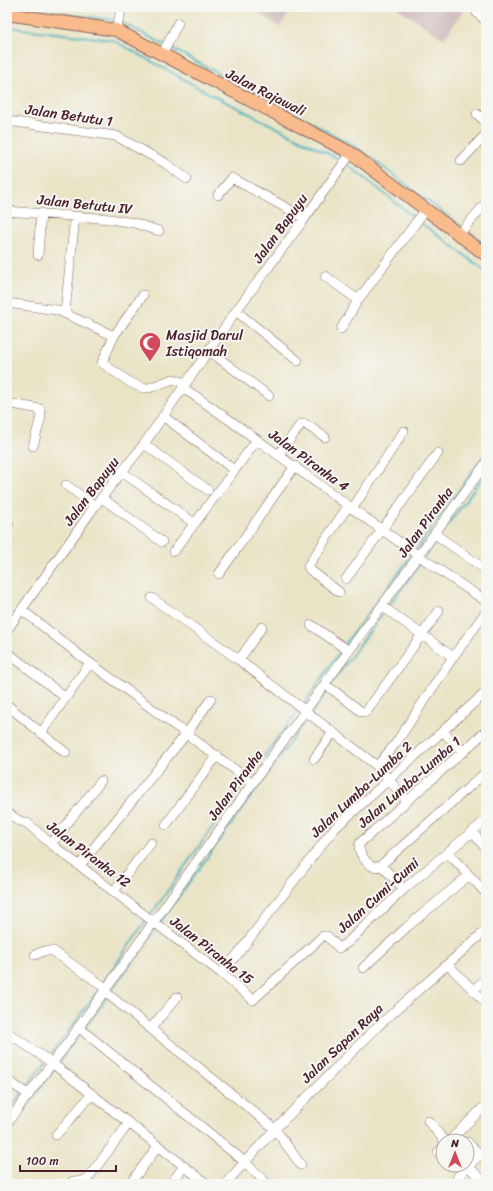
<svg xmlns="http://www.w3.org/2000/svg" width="493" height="1191" font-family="Sriracha,sans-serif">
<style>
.industrial{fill:#d2bfbf}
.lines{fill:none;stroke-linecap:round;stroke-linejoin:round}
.stream{stroke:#45b3c0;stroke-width:2}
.minor-casing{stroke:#826462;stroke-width:10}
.major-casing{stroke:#826462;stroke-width:14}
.minor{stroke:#fff;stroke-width:9}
.major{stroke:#fabb8c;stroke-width:12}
.labels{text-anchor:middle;stroke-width:4;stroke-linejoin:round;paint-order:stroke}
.street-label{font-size:14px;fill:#4a1f2b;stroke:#f6f6f2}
.poi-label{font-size:14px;fill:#4a1f2b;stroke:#f6f6f2;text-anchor:start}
</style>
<rect width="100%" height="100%" fill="#f6f6f2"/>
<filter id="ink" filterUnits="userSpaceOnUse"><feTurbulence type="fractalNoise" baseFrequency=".025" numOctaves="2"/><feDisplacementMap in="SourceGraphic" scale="8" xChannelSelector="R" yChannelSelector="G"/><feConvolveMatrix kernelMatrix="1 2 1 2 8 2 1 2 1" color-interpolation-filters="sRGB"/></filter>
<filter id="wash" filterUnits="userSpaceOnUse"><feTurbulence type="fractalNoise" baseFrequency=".012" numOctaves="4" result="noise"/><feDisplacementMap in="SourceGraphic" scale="16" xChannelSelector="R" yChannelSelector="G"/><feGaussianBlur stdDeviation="0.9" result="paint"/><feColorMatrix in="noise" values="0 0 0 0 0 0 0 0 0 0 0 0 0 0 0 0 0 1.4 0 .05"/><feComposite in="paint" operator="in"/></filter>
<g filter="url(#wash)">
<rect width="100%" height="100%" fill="#eae4c7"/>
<path class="industrial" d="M250 7H293L280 26 284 30Z
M396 7H465L444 39Z"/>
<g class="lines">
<path class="stream" d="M7 8 115 20
M121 22 165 45
M7 27 113 40 210 94 343 161
M169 47 355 146 461 226
M347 164 415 218
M420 222 486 271
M466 230 486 245
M441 534 486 473
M416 550 486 453
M425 557 437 539
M388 607 422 560
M344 645 412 555
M331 684 384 612
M303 706 341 650
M312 712 328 690
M248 777 300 709
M150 916 245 781
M160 923 308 717
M103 983 147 919
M110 993 156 928
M84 1029 107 997
M49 1057 101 987
M58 1064 81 1032
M25 1089 45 1062
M7 1113 22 1093
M7 1132 54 1069"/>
</g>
</g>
<g filter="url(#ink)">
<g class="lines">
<g class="minor-casing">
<path id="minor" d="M477 7V13L486 21
M116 30 122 7
M162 55 178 23
M477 114 486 122
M7 121 116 136 165 163 187 179
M461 161 486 134
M218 195 232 178 305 218
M7 211 110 219 134 223 159 231
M459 234 486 203
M38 255 41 213
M325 276 358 300
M7 303 57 310 114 336 102 363 131 383 143 388H149L173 379 185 383
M236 311 298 361
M65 313 75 216
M341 329 358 300 426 209
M114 336 143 295
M208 350 269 396
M182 387C285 457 382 534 486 601
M7 403 40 409 41 417 33 446
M163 416 229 466
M144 444 208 490
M279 454 301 424H305L325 437
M122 472 194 523
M66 485 95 506
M102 498 162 542
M352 509 404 431
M7 523 9 524
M435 534 486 570
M174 551 257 440
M219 574 295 466
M346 579 438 453
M339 592 310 570 308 566 348 506
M152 598 239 660 377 766 396 743 453 657
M382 606 453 657 486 612
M22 610 82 657 253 783
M311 625 349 651
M7 630 95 506 144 444 236 311 305 218 351 153
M7 652 66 698
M239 660 262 627
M325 684 362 712H366L439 611
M7 705 66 753
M486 731 360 843C356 850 367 866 375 867 376 867 380 866 381 865L486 772
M443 732 464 752
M41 733 90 663
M314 759 333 732
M377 766 407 801
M7 813 20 821 27 823 51 844 221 973 253 1000 323 936H327L339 948 348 942 404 889 486 820
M166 825 217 755
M472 832 486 848
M51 844 101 781
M448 853 486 893
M80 865 187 733 211 699
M381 865 404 889
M114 891 151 843
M35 955 44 951H53L106 988
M448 965 486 1003
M363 968 407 927 468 876
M221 973 237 955 333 830 486 692
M473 990 486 979
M104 991 275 1129 301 1165
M78 1027 245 1162 267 1184
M151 1028 177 997
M7 1032 52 1063 207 1184
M7 1080 29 1095
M428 1121 445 1141
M7 1123 66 1045 257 777 486 463
M56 1135 92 1094
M449 1141 486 1105
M467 1142 480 1155
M438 1152 443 1147
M468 1166 486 1184
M69 1184 73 1181H83L88 1178 129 1123
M130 1184 158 1146
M171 1184 184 1166
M225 1184 275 1129 377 1027 486 930
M459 1184 457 1181 458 1176 486 1149"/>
</g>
<g class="major-casing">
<path id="major" d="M7 14 116 30 351 153 486 255"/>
</g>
<use href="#minor" class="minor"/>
<use href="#major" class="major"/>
</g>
</g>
<defs>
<g id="mosque-pin" transform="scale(1.15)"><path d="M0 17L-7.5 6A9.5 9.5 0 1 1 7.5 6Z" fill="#d1495b" stroke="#f6f6f2"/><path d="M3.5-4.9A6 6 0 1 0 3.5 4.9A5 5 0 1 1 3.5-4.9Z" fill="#fff"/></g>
</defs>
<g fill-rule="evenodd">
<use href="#mosque-pin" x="150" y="343"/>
</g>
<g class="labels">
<g class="street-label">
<text transform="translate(266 92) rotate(27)" y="5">Jalan Rajawali</text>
<text transform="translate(69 115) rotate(8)" y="5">Jalan Betutu 1</text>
<text transform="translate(85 204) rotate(6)" y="5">Jalan Betutu IV</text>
<text transform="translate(280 228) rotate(-54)" y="5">Jalan Bapuyu</text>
<text transform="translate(309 460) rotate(36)" y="5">Jalan Piranha 4</text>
<text transform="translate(91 491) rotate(-53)" y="5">Jalan Bapuyu</text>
<text transform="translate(425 522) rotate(-54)" y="5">Jalan Piranha</text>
<text transform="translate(409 782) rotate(-41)" y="5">Jalan Lumba-Lumba 1</text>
<text transform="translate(235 785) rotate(-54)" y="5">Jalan Piranha</text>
<text transform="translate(361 789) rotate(-43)" y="5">Jalan Lumba-Lumba 2</text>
<text transform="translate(89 854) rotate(37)" y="5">Jalan Piranha 12</text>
<text transform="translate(378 895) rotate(-42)" y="5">Jalan Cumi-Cumi</text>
<text transform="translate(212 950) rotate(38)" y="5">Jalan Piranha 15</text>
<text transform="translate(342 1043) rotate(-44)" y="5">Jalan Sapan Raya</text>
</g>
<g class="poi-label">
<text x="166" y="340">Masjid Darul<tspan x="166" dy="16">Istiqomah</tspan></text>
</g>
</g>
<rect width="493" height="1191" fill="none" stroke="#f6f6f2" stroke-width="24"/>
<g transform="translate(455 1153)"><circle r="19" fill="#f6f6f2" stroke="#b1a0a2"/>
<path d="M0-3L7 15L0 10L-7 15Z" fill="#d1495b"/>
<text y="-6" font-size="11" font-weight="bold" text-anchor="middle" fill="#4a1f2b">N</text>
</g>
<path d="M20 1165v6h96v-6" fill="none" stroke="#4a1f2b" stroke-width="2"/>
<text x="26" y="1165" font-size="12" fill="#4a1f2b" stroke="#f6f6f2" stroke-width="3" paint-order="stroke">100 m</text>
</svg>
